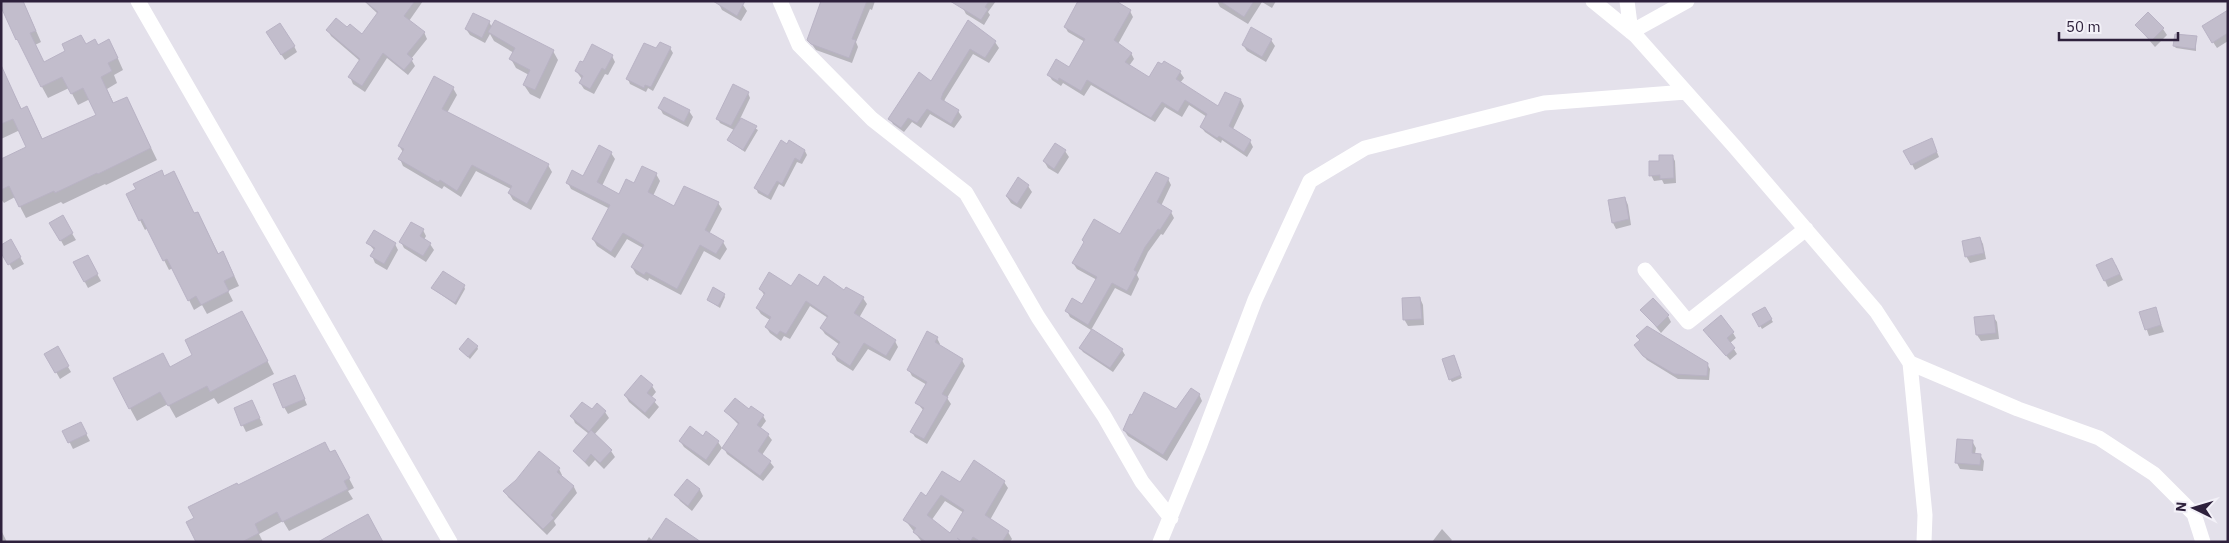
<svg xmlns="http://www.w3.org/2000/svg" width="2229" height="543" font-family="'IBM Plex Sans',sans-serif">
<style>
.shadow{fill:#0003;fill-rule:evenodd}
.building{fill:#c2bdcc;stroke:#b9b3c5;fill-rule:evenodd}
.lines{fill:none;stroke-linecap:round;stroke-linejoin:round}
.street{stroke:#fff;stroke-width:15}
</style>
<rect width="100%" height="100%" fill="#e4e1eb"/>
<path class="shadow" d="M23 1 41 42 35 45 44 63 86 45 98 46 115 52 123 70 114 75 117 83 107 89 114 104 127 98 157 160 106 185 105 184 63 204 61 202 26 218 15 197 4 203 1 199V176L28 147 20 130 1 139V82L7 80 22 110 33 119 43 140 97 116 90 99 78 105 69 88 48 98 42 87Z
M364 1H423L409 21 424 32 427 39 411 59 415 66 408 75 387 58 365 92 353 84 350 77 360 61 331 36 328 30 347 29 362 36 378 14Z
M821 1H875L872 10 870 9 856 42 858 47 852 63 816 50 808 39Z
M966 1H996L988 12 990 15 984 25 966 14 963 8Z
M1217 1H1276L1272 8 1262 2 1248 24 1220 7Z
M719 4 743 5 747 11 741 21 722 10Z
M1130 11 1133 17 1118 44 1131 53 1134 59 1129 66 1149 78 1165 62 1180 72 1184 78 1180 83 1219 108 1225 93 1241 100 1244 106 1233 129 1250 141 1253 147 1247 157 1222 140 1221 143 1205 132 1201 127 1207 117 1189 105 1182 117 1165 107 1155 122 1091 85 1084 96 1063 83 1061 86 1052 80 1049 75 1069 68 1085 42 1068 32 1065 27Z
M2228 12V41L2217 48 2203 27Z
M489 22 492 27 553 51 558 60 540 99 530 94 524 85 529 75 516 68 511 59 514 53 494 41 490 34 485 43 470 35 466 29Z
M968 22 995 42 999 48 989 63 973 54 945 99 944 102 958 111 962 117 954 128 930 114 921 128 912 122 904 132 893 124 890 119 932 83Z
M2136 25 2163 29 2167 35 2155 47Z
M2196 37V51L2176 48 2174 46Z
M271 39 294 46 297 52 285 60Z
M1271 40 1275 46 1266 62 1247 51 1243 45Z
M670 48 673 53 653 91 648 88 646 92 630 84 628 79 657 50Z
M612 56 615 62 608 75 605 74 594 94 584 89 580 83 582 79 576 71Z
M453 88 457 95 447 113 548 165 552 172 531 210 513 200 509 193 511 189 476 171 461 197 444 186 442 189 403 166 400 159 403 152 399 146Z
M748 93 750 98 740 119 758 130 745 152 728 140 734 130 720 123 718 119Z
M660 108 689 111 693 117 688 127 663 114Z
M1932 140 1939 157 1915 170 1905 151Z
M790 142 805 151 807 155 802 164 797 162 784 187 779 184 771 200 758 193 756 188Z
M1065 151 1069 157 1058 174 1048 168 1044 161Z
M611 153 615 159 602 186 619 196 635 184 656 174 660 181 653 196 675 207 718 203 722 209 709 234 723 242 727 249 720 260 704 251 681 295 649 278 648 281 636 274 632 267 643 248 627 239 615 258 597 246 593 239 610 209 571 189 568 183 584 178Z
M1672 156 1675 161 1676 183 1664 184 1662 180 1654 181 1651 175 1661 162Z
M164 177 195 215 198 213 219 255 228 262 239 286 228 291 233 301 207 314 202 305 194 310 173 268 169 270 148 228 145 230 140 220Z
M1168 179 1171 185 1161 206 1171 212 1174 218 1163 235 1161 234 1148 252 1137 275 1139 279 1131 296 1115 288 1091 330 1070 317 1067 311 1082 306 1097 280 1077 269 1073 263 1121 236Z
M1028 186 1032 192 1021 209 1011 203 1007 197Z
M1625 198 1628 205 1631 225 1616 229 1613 223 1610 201Z
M62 217 76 240 64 246 51 223Z
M423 230 426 236 424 240 430 244 434 250 426 262 404 248 401 242Z
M1980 238 1983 244 1986 259 1970 263 1966 256Z
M11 241 24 264 13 270 1 250Z
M368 243 395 244 398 250 387 270 375 263 372 256 375 251Z
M87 256 101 281 88 288 75 263Z
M2116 265 2123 280 2108 287 2098 266Z
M464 286 465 289 456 305 433 289Z
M818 287 863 298 867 304 859 318 895 341 898 347 890 361 868 349 853 371 837 361 834 355 840 345 825 334 821 328 828 318 810 306 790 339 784 336 781 341 770 333 766 327 770 320 761 314 757 308 765 296 760 289Z
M724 295 725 297 720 308 708 300Z
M1420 298 1423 305 1424 325 1408 326 1404 319Z
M1764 308 1773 322 1762 329 1754 315Z
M2155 308 2164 332 2149 336 2141 313Z
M1642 310 1668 316 1671 322 1661 333Z
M1993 316 1997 322 1999 339 1981 341 1977 335Z
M249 325 274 374 218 404 214 398 176 418 168 404 137 421 114 379 170 368Z
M1733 333 1736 338 1730 343 1737 354 1730 360 1708 336Z
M1638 336 1707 364 1710 369 1709 380 1678 379 1647 360 1638 350 1641 341Z
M937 338 940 344 939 346 962 360 965 366 947 398 951 404 927 444 915 437 912 432 924 411 917 403 927 385 912 376 909 370Z
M477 346 478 349 470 359 460 349Z
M57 348 71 372 60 379 46 354Z
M1080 348 1122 350 1125 355 1113 372 1083 352Z
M1455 359 1462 378 1452 382 1450 379Z
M641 377 652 386 656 392 651 398 659 407 649 419 629 402 625 395Z
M298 383 307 405 288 414 284 407Z
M1199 394 1202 401 1167 461 1128 436 1124 430 1176 411Z
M255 408 263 425 246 432 235 409Z
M592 411 605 412 609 418 594 435 611 451 615 457 604 469 595 460 589 467 574 451 589 434 575 423 572 416Z
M725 411 763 416 766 421 760 429 768 435 772 440 762 455 770 462 774 467 763 481 727 454 724 448 739 425Z
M84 430 90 441 73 449 64 431Z
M706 433 718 442 722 448 709 466 684 447 680 441 703 438Z
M1972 441 1976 448 1975 454 1980 455 1984 461 1983 471 1960 469 1957 463Z
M340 461 354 488 348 491 353 499 289 531 283 521 259 534 263 542H197L238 487Z
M559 469 562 475 561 477 574 487 577 493 554 521 556 525 547 535 508 497 505 491Z
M687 481 700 490 703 496 692 511 680 501 676 495Z
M1004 482 1008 488 990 520 1008 532 1012 539 1010 542H922L905 520 927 498ZM945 501 964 513 950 534 931 521Z
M1442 529 1452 540 1450 542H1432Z
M1 530 7 542H1Z
M649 537 652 540 694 542H646Z"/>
<path class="building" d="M1 1H23L36 31 30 33 44 62 65 51 62 44 81 35 86 44 95 39 98 45 109 39 118 58 108 63 112 71 101 77 113 103 127 97 151 148 98 174 97 173 55 193 54 191 19 207 9 186 1 190V159L26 147 13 119 1 124V65L21 109 27 106 42 139 96 115 83 88 71 94 62 77 41 87 17 39 16 40 1 7Z
M365 1H415L404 16 425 32 407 54 413 59 404 70 383 53 362 86 348 77 360 59 326 30 336 18 347 27 350 24 362 34 378 12Z
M713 1H745L737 16Z
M821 1H867L852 39 856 40 849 58 811 44 807 40Z
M950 1H989L985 7 988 9 981 20Z
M1078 1H1116L1131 10 1114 40 1132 53 1125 62 1149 77 1158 62 1162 64 1164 61 1181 71 1176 79 1218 106 1225 92 1241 99 1229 126 1251 140 1244 152 1219 136 1217 138 1200 127 1207 114 1185 100 1178 112 1162 102 1151 118 1087 80 1081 91 1059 78 1058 81 1047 75 1056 59 1069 67 1085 39 1064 27Z
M1220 1H1254L1244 17Z
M2228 10V33L2212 43 2202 26Z
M2148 12 2164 28 2151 41 2135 25Z
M473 13 490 21 482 38 465 29Z
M495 20 554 50 535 90 523 85 530 70 509 59 515 48 488 32Z
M968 20 996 41 985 58 970 49 943 93 941 99 959 110 951 124 927 109 917 123 908 118 901 128 888 119 919 72 931 81Z
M280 23 295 46 281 55 266 32Z
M1251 27 1272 39 1262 57 1242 45Z
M2175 34 2197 36 2195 49 2173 46Z
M660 42 671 47 651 87 645 85 644 88 626 79 644 43 656 48Z
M592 44 613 55 605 70 602 68 590 89 579 83 583 76 575 71 580 61 583 62Z
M434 76 454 87 442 109 549 164 527 204 508 193 512 186 472 165 457 191 440 180 438 182 398 159 404 149 398 146Z
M733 84 749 92 731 126 716 119Z
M664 97 690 110 684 122 658 108Z
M741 118 757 126 743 150 727 140Z
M1932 138 1937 152 1911 165 1903 151Z
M781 140 787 144 789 140 805 150 800 161 795 158 782 184 777 181 768 196 754 188Z
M1055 143 1066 150 1054 169 1043 161Z
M599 145 612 152 597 182 619 194 626 179 634 183 642 166 657 173 648 192 674 206 684 186 719 202 705 230 724 241 716 254 700 245 677 289 646 272 644 275 631 267 644 245 623 233 611 252 592 239 610 205 566 183 572 170 583 176Z
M1659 155H1673L1674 178 1660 179V175L1649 176V161H1659Z
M162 170 164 176 174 171 194 213 198 212 218 254 223 251 234 276 224 281 229 291 201 305 196 296 188 301 167 259 163 261 142 219 139 221 126 194 136 189 133 184Z
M1156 172 1169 178 1157 202 1172 211 1160 230 1158 229 1145 247 1134 270 1137 272 1127 291 1112 283 1088 325 1065 311 1072 298 1082 304 1097 277 1072 263 1084 242 1082 240 1094 219 1120 234Z
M1018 177 1029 185 1017 204 1006 196Z
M1625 197 1629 219 1612 223 1608 200Z
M63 215 73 233 60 241 49 223Z
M411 222 424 229 420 236 431 243 423 256 399 242Z
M374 230 396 243 384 264 370 256 375 248 366 243Z
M1980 237 1984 253 1965 257 1962 241Z
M11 239 21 257 8 265 1 253V245Z
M88 255 98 274 84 282 73 262Z
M2112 258 2120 274 2104 281 2096 265Z
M443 271 465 285 455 303 431 288Z
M769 272 791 286 799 274 818 286 824 276 844 290 846 287 864 297 854 313 896 340 886 356 864 343 850 366 832 354 840 342 820 328 828 316 806 301 786 334 780 331 777 335 765 327 771 317 756 308 765 293 759 289Z
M713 287 725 294 718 306 707 300Z
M1420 297 1422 319 1403 320 1402 298Z
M1653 298 1669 315 1657 327 1640 310Z
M1765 307 1772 319 1759 327 1752 314Z
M2156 307 2161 325 2145 330 2139 312Z
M242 311 268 361 210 392 207 386 168 406 160 392 129 409 113 378 163 353 170 367 192 355 185 340Z
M1721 315 1734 332 1727 338 1735 348 1726 356 1703 330Z
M1994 315 1996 333 1976 335 1974 317Z
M1647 326 1708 363 1707 376 1674 374 1643 356 1634 345 1640 340 1636 336Z
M1092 329 1123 349 1110 368 1079 348Z
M927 331 938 337 935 342 963 359 942 394 948 397 924 439 910 432 924 408 915 403 927 382 907 370Z
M468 338 478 346 468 357 459 349Z
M58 346 69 366 55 373 44 354Z
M1454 355 1461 375 1449 380 1442 359Z
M295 375 305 399 283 408 273 384Z
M641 375 653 385 647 393 656 400 645 413 624 395Z
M1191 388 1200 394 1163 455 1123 430 1130 414 1132 415 1144 392 1176 409Z
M735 398 749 409 751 406 764 415 757 425 769 434 758 451 771 461 760 476 722 448 739 423 724 411Z
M252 400 260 418 241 426 234 408Z
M582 402 592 409 597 403 606 411 589 432 570 416Z
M81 422 87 434 68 443 62 431Z
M690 426 703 436 706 431 719 441 706 460 679 441Z
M591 430 612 450 600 463 591 454 585 462 573 451Z
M1957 439 1973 440 1972 453 1981 454 1980 465 1955 463Z
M325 442 330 452 335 450 350 478 344 481 348 489 282 522 277 512 255 524 259 533 242 542H196L186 522 194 518 188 507 237 483 238 485Z
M539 451 560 468 557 472 574 486 551 515 554 518 543 529 503 491 516 480Z
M974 460 1005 481 985 515 1009 531 1002 542H981L973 537 970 542H962L957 538 962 542H926L913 532 916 528 903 520 921 492 926 496 942 471 960 482ZM941 495 964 510 950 533 927 515Z
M687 479 700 489 688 506 674 495Z
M368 514 383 542H318L346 526Z
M666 518 701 542H650Z"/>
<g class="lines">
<path class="street" d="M138 1 450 542
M780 1 799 45 872 119 966 193 1038 317 1104 416 1142 482 1171 518
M1593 1 1636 36 1734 146 1876 311 1910 363 2018 409 2099 438 2154 474 2194 514 2203 542
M1627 1 1631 32 1687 1
M1645 270 1688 322 1806 229
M1910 363 1925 515 1924 542
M1160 542 1199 447 1255 300 1310 181 1365 148 1544 103 1686 92"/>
</g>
<rect width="2229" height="543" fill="none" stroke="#2e213c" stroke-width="5"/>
<g transform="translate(2194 508) rotate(275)" stroke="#f3f1f8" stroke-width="4" paint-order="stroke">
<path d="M0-4L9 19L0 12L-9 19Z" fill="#2e213c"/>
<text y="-8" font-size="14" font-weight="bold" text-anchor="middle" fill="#2e213c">N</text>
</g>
<path d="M2059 32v8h119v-8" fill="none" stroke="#2e213c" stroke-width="2.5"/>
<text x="2066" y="32" font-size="15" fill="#2e213c" stroke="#f3f1f8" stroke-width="4" paint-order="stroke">50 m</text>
</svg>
